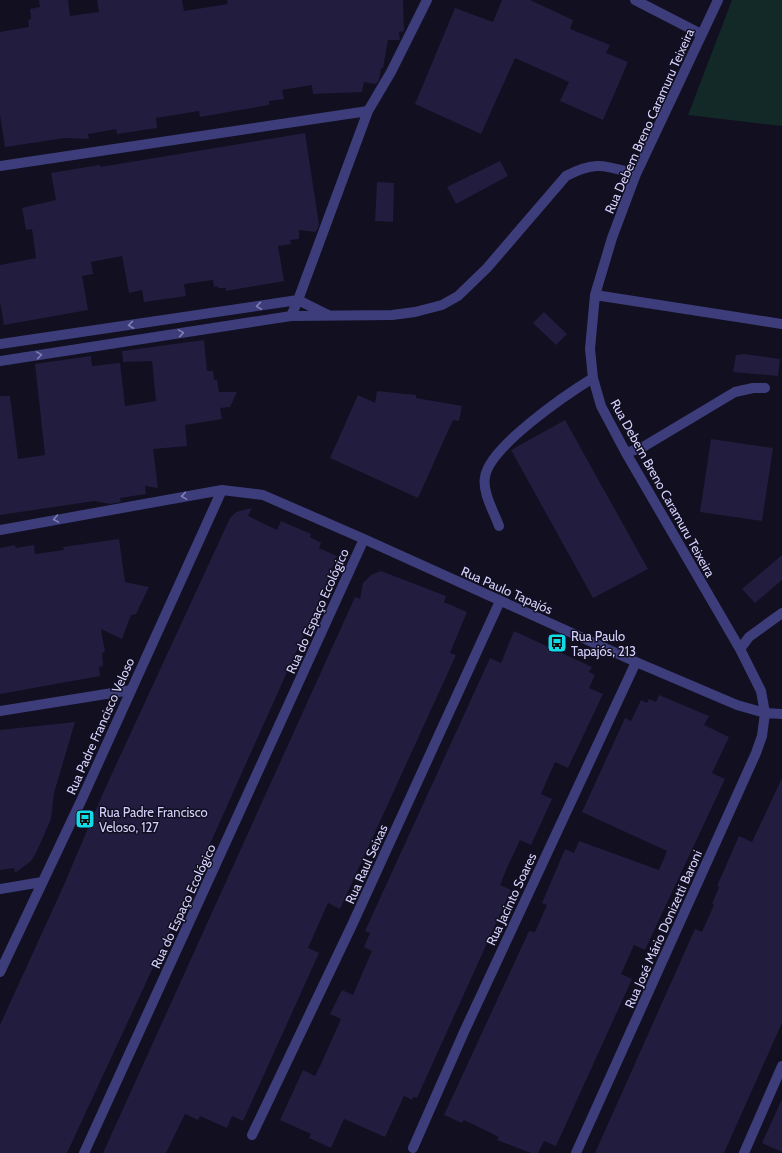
<svg xmlns="http://www.w3.org/2000/svg" width="782" height="1153" font-family="Cabin,sans-serif">
<style>
.green{fill:#122928}
.building{fill:#221c3f}
.lines{fill:none;stroke-linecap:round;stroke-linejoin:round}
.minor{stroke:#3d3d7b;stroke-width:10}
.oneway{stroke:#8180b5}
.labels{text-anchor:middle;stroke-width:3;stroke-linejoin:round;paint-order:stroke}
.street-label{font-size:13px;fill:#d4d1fc;stroke:#110f20}
.poi-label{font-size:13px;fill:#d4d1fc;stroke:#110f20;text-anchor:start}
</style>
<rect width="100%" height="100%" fill="#110f20"/>
<path class="green" d="M732 0H782V126L688 115Z"/>
<path class="building" d="M39 0H68L70 16 99 12 97 0H182L184 11 228 4 227 0H403L404 31 399 32 400 40H388L383 68H381L379 80 376 84 364 82 362 92 313 94 312 85 282 90 284 99 269 101V105L200 117 199 111 156 118 157 128 117 134 116 129 88 134 89 139 65 138 5 147 0 115V32L29 27 28 20 31 19 30 9 40 7Z
M502 0H530L573 20 570 29 610 45 606 53 628 62 603 120 560 101 569 82 515 58 481 134 415 104 455 8 493 22Z
M305 133 319 225 316 232 299 230V239L290 240 291 244 278 246 284 281 226 291V288H218V286L214 287 213 280 184 284 186 296 144 302 142 290 129 293 122 256 91 262 93 274 82 276 88 310 4 325 0 302V265L36 258 32 229 26 230 22 208 56 200 51 173 93 166 100 165V167Z
M500 161 508 176 456 204 447 187Z
M377 182 394 183 393 222 375 221Z
M544 312 567 334 556 345 533 323Z
M204 340 207 371H213L214 380H217L219 392H237L230 407 220 408 222 419 185 425 187 446 153 449 158 488 145 486 146 494 120 498 121 502 110 504 94 501 0 515V396H10L18 459 45 455 35 364 91 356 92 366 120 363 125 406 156 401 152 361 123 362 122 351Z
M744 354 780 359 778 376 733 372 736 355Z
M377 391 416 395V398L462 406 459 421 453 420 418 498 330 458 358 395 375 403Z
M565 420 648 569 593 598 511 450Z
M711 439 773 448 762 521 700 512Z
M252 508 248 516 277 530 281 521 311 534 310 537 321 543 319 548 337 556 326 583H327L201 864 67 1153H0V1025L63 887 103 793 230 518 236 512Z
M119 539 125 582 149 587 136 614 131 615 122 639 101 629 105 652 102 653 103 666 99 667 100 676 0 694V548L15 545 16 548 34 545 35 554 64 550 63 547Z
M782 555V580L755 603 742 589Z
M381 571 446 596 444 602 467 612 450 653 456 655 340 909 328 903 308 948 319 953 243 1121 232 1116 227 1128 200 1116 198 1120 185 1114 166 1153H103L355 597 360 599 363 583 371 575Z
M514 631 592 667 589 672 595 675 589 688 603 694 568 768 555 762 541 794 552 799 531 845 520 840 507 868 500 885 511 890 417 1098 413 1097 412 1100 404 1096 385 1137 344 1119 331 1148 309 1138 311 1134 280 1120 303 1070 315 1076 321 1064 341 1019 330 1014 342 990 353 995 372 951 364 947 370 933 365 931 490 658 501 663Z
M659 695 709 716 704 725 729 737 712 773 725 779 645 950 634 945 621 974 632 979 556 1146 544 1141 538 1153H531L497 1140 499 1137 464 1120 462 1123 444 1115 529 931 535 932 547 905 542 903 565 849 574 853 579 841 659 870 667 851 582 812 625 718 631 721 641 700 647 703 649 699 656 702Z
M75 722 54 793 51 819 36 853 31 861 15 873 14 868 0 870V730Z
M782 778V1023L724 1153H595L695 929 702 932 714 905 712 904 719 887 717 886 739 836 752 842Z
M782 1099V1152L762 1143Z"/>
<g class="lines">
<path class="minor" d="M635 0 701 34
M0 166 368 111
M595 295 782 324
M291 316 298 300 368 111 391 72 427 0
M0 344 298 300 328 315
M0 361 291 316 392 315 415 312 442 305 458 296 487 268 566 176C596 160 606 166 636 174
M626 453 643 447 735 392 753 388H765
M499 526C494 512 482 492 485 477 489 447 567 394 593 378
M0 530 222 490 263 495 364 539 636 662 737 705 765 713 782 714
M740 649 749 637 782 613
M0 711 131 690
M0 889 42 882
M0 972 81 801 222 490
M252 1135 353 923 500 601
M413 1148 464 1032 636 662
M84 1153 364 539
M576 1153 756 753 762 736 765 713 761 691 740 649 626 453 601 406 593 378 590 349 595 295 612 238 636 174 718 0
M744 1153 782 1066"/>
</g>
<defs><path id="oneway-chevron" d="M-2-3.5L2.5 0L-2 3.5" fill="none" stroke-width="1.6" stroke-linecap="round" stroke-linejoin="round"/></defs>
<g class="oneway">
<use href="#oneway-chevron" transform="translate(259 306) rotate(172)"/>
<use href="#oneway-chevron" transform="translate(131 325) rotate(172)"/>
<use href="#oneway-chevron" transform="translate(181 333) rotate(-9)"/>
<use href="#oneway-chevron" transform="translate(39 355) rotate(-9)"/>
<use href="#oneway-chevron" transform="translate(184 496) rotate(171)"/>
<use href="#oneway-chevron" transform="translate(56 519) rotate(170)"/>
</g>
<defs>
<g id="bus-square" transform="scale(1)"><rect x="-9" y="-9" width="18" height="18" rx="4" fill="#11dbe7" stroke="#110f20"/><path d="M-5-6H5V4H4V6H2V4H-2V6H-4V4H-5ZM-3.5-4V0h7V-4ZM-3.5 1.2v1.5H-2V1.2ZM2 1.2v1.5H3.5V1.2Z" fill="#111"/></g>
</defs>
<g fill-rule="evenodd">
<use href="#bus-square" x="557" y="643"/>
<use href="#bus-square" x="85" y="819"/>
</g>
<g class="labels">
<g class="street-label">
<text transform="translate(649 121) rotate(-66)" y="5">Rua Debem Breno Caramuru Teixeira</text>
<text transform="translate(663 488) rotate(61)" y="5">Rua Debem Breno Caramuru Teixeira</text>
<text transform="translate(507 590) rotate(24)" y="5">Rua Paulo Tapajós</text>
<text transform="translate(317 611) rotate(-66)" y="5">Rua do Espaço Ecológico</text>
<text transform="translate(100 726) rotate(-66)" y="5">Rua Padre Francisco Veloso</text>
<text transform="translate(366 864) rotate(-66)" y="5">Rua Raul Seixas</text>
<text transform="translate(511 899) rotate(-65)" y="5">Rua Jacinto Soares</text>
<text transform="translate(183 906) rotate(-65)" y="5">Rua do Espaço Ecológico</text>
<text transform="translate(663 929) rotate(-66)" y="5">Rua José Mário Donizetti Baroni</text>
</g>
<g class="poi-label">
<text x="571" y="641">Rua Paulo<tspan x="571" dy="15">Tapajós, 213</tspan></text>
<text x="99" y="817">Rua Padre Francisco<tspan x="99" dy="15">Veloso, 127</tspan></text>
</g>
</g>
</svg>
